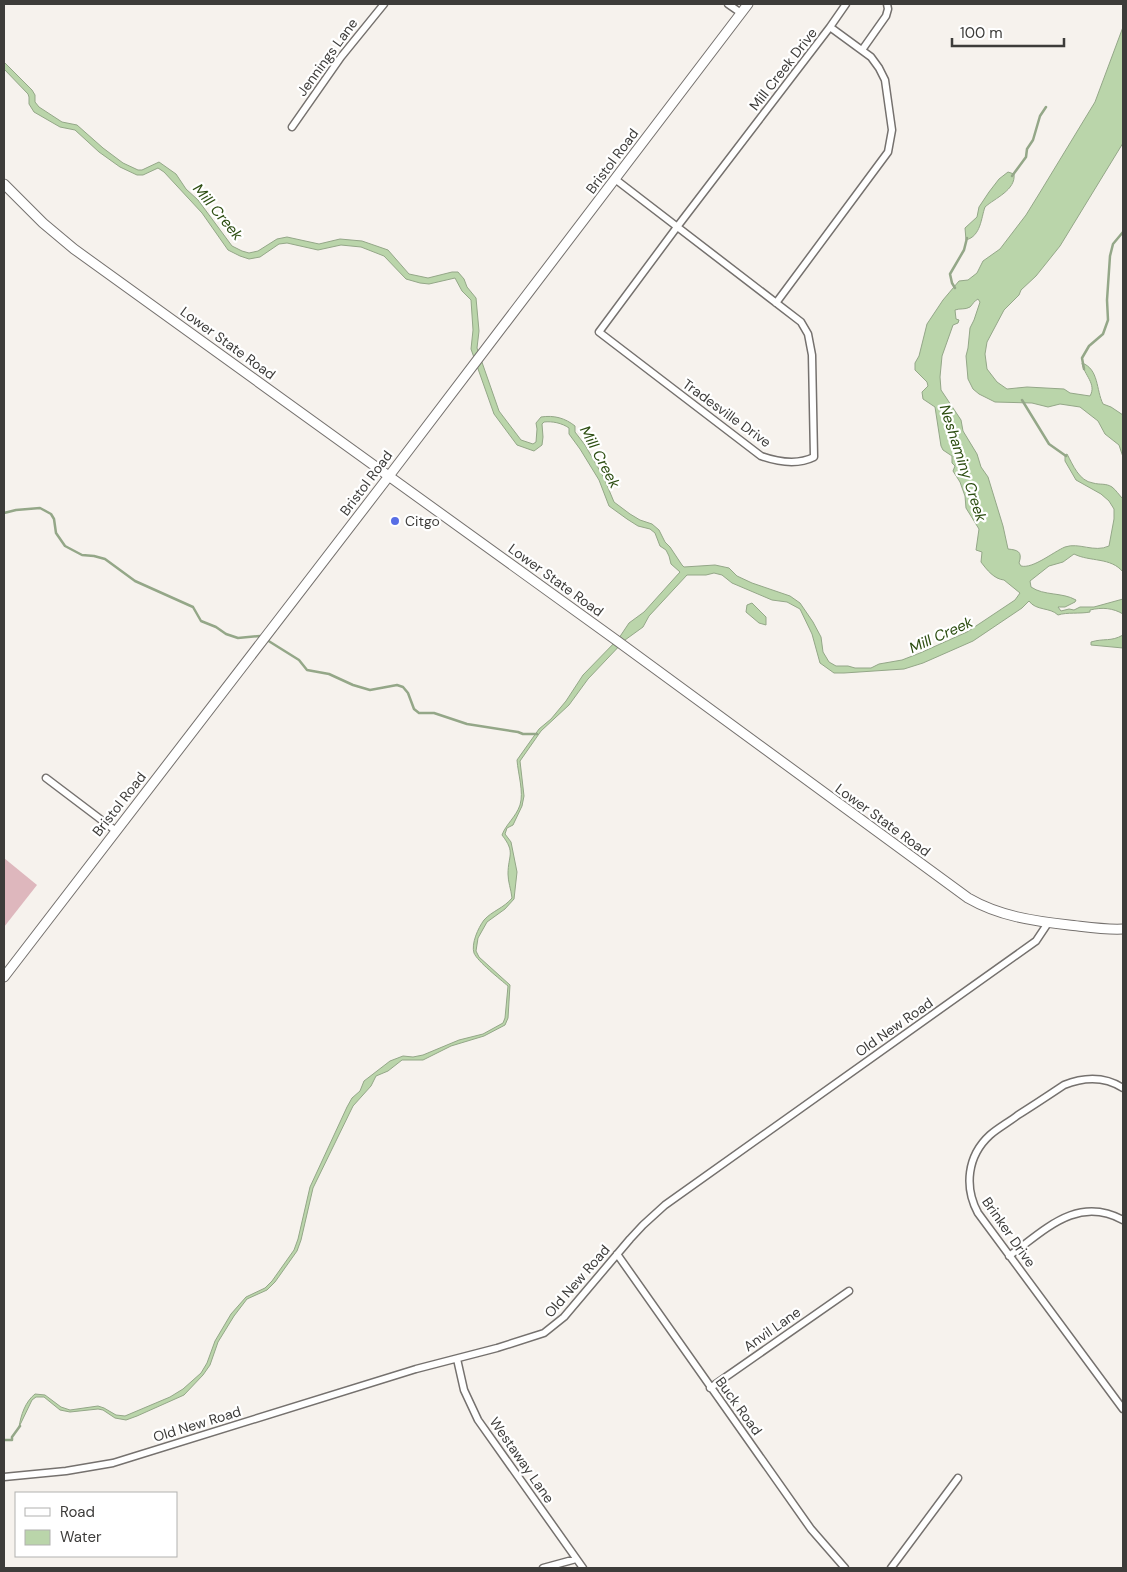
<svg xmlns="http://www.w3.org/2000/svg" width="1127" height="1572" font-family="'DM Sans',sans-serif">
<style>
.green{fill:#deb7bd}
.water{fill:#bad5aa;stroke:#94a788}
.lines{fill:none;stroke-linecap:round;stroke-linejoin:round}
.stream{stroke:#94a788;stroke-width:2.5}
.street-casing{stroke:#75716e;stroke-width:9}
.secondary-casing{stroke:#75716e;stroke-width:11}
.street{stroke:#fff;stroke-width:6}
.secondary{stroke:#fff;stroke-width:9}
.poi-dot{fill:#586ee5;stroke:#fff;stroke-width:2}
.labels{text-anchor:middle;stroke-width:4.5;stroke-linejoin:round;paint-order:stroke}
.street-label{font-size:14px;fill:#3d3c3a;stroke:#fff}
.poi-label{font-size:14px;fill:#3d3c3a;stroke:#fff;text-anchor:start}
.water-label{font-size:15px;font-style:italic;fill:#2d4e12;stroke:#fff}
</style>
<rect width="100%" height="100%" fill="#f6f2ed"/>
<path class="green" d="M4 858 37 885 4 927Z"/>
<path class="water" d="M1123 27V143L1060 246 1036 276 1021 290 1019 295 1004 310 987 342 985 354 987 369 997 382 1007 389 1027 387 1064 389 1070 393 1090 396C1097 384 1084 375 1082 363 1099 369 1096 390 1103 404L1111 407 1123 415V457L1119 445 1105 434 1098 421 1080 407 1060 404 1048 407 1032 403 995 402 979 394 973 389 968 379 966 356 968 348 970 328 974 320 980 302 978 299C974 301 973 304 970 307 965 310 960 308 955 310L956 319 959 320 958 323 953 325 942 356 940 377 941 390 961 420 963 431 977 454 981 467 988 477 1003 526 1008 549C1017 550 1023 551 1019 563L1021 566C1033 569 1053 552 1065 547 1079 542 1094 553 1109 546L1114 519V509L1109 501 1101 494 1076 480 1065 461V455L1067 454C1073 465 1079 481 1093 483 1100 485 1106 483 1112 487 1116 490 1119 495 1123 499V572C1111 557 1090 562 1074 554L1063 562 1049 566 1030 581 1031 587C1044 596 1062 592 1076 600L1075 602 1065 607H1058L1061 611 1069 609 1074 610 1080 607H1094L1123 599V614C1113 608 1102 607 1090 610V612C1080 614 1067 612 1058 615 1050 607 1036 611 1029 601L1022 608 973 641 923 663 904 669 844 673H834L820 663 812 634 800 609 787 602 772 600 732 583 722 575 714 573 706 575H687L649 616 643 627 625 640 588 679 569 705 541 731 520 761 524 796 522 806 513 825 507 828 505 834 511 842 517 872 514 899 505 909 487 922 478 938 476 951 479 957 510 985 508 1018 505 1025 484 1036 451 1046 423 1060H402L388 1071 376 1076 371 1086 353 1106 313 1188 301 1240 297 1251 275 1282 267 1290 247 1299 234 1316 218 1342 210 1365 203 1375 184 1395 137 1416 126 1420 115 1418 103 1410 98 1409 70 1412 60 1410 44 1397H36L32 1400 19 1427C21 1415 25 1402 35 1394L45 1395 61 1407 70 1410 98 1406 104 1408 116 1415 125 1416 170 1397 183 1389 201 1373 207 1363 215 1341 231 1314 246 1297 265 1288 272 1281 294 1250 298 1239 310 1187 347 1107 352 1098 360 1091 364 1081 390 1061 403 1056 413 1057 423 1055 459 1040 483 1034 503 1023 505 1018 508 986C501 980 477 961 474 953 471 944 478 928 484 920 492 911 504 908 512 898 511 889 508 882 508 874 508 855 516 853 502 835 506 824 516 817 520 805 524 792 518 774 517 760L539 729 551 719 566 701 583 675 619 638 629 623 644 612 680 572 671 564 669 556 666 550 660 546 655 533 650 529 638 526 627 519 609 506 599 480 580 449 569 434V428C562 423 552 421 544 422L542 424 543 437 542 445 534 451 517 445 494 414 471 349 473 330 471 300 462 291 455 278 429 284 420 283 406 279 384 256 361 247 341 245 318 250 287 243 279 244 260 257 249 259 240 256 228 250 202 213 164 172 158 168 143 175H137L120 167 99 152 75 130 60 127 34 112 29 104V97L28 94 4 69V62L32 90 35 95V102L39 107 62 122 77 125 103 148 123 163 138 170H142L159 162 176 174 186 189 198 200 232 246 242 251 249 253 258 251 277 239 287 237 319 244 340 239 362 241 388 250 409 274 428 278 452 272H458L464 279 467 287 476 298 479 331 477 348 499 411 521 440 533 444 536 442 537 429 536 423 541 417C554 415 565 418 575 426V432L585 445 604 478 614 502 630 514 640 520 652 524 659 530 665 542 670 547 682 565 684 567 715 565 729 568 737 576 752 583 790 596 800 603 813 622 821 637 823 652 829 662 836 666H848L855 668H871L879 664 902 660 920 653 967 632 1015 600 1020 593 1004 580C994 579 987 570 981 562L982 552 976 550 979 529 966 508 965 496 960 482 953 471 955 466 952 463V456L943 450 941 446 935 407 923 399 922 392 928 386 927 382 915 370V363L919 356 927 324 943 300 959 281 968 280 977 273 983 261 1000 249 1026 215 1039 194 1095 102Z
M1008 172 1014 174C1016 190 995 198 985 207 981 218 981 236 966 240L965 228 977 217 979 207 989 192 999 179Z
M752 603 766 617V625L759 623 746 612 747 605Z
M1123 635V648L1091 645V642C1104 638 1111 642 1123 635Z"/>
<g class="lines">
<path class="stream" d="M1012 176 1026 157 1027 149 1033 140 1040 116 1046 107
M955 288 952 283 950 274 964 250 967 238
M1084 369 1082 358 1089 346 1103 334 1108 320 1107 300 1110 256 1113 244 1123 232
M1022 400 1049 444 1066 456
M4 513 16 510 40 508 51 514 54 519 56 533 65 546 82 555 94 556 105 559 135 581 193 607 201 621 216 627 226 634 238 638 260 636 262 638
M267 640 299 660 307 670 329 674 353 685 370 690 397 685 403 687 408 693 414 709 419 713H434L467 724 518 732 523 734H537
M4 1440H12V1437L20 1426"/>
<g class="street-casing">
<path id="street" d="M728 4 741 13
M830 27 846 4
M862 50 886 16 888 9 887 4
M292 127 341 57 384 4
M615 179 801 322 808 334 812 355 814 457C798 465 778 462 761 456L599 332 677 227 830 27 871 57 879 68 885 80 892 130 888 152 776 303
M46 778 116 831
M1123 1088C1104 1076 1084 1077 1064 1085 1049 1095 1034 1105 1018 1115 1009 1122 998 1128 990 1135 967 1156 964 1187 978 1213L1123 1409
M617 1254 811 1529 845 1568
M1009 1256C1045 1230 1077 1195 1123 1220
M457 1359 464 1390 478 1420 583 1568
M710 1388 849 1291
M4 1477 66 1471 113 1463 416 1369 497 1348 544 1333 564 1317 630 1239 643 1225 665 1205 1036 941 1048 923
M543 1568 576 1559
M891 1568 958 1478"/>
</g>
<g class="secondary-casing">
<path id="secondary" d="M4 184 43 223 74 249 616 640 968 898C999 916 1033 921 1069 925 1087 927 1105 930 1123 929
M4 977 389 476 748 4"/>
</g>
<use href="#street" class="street"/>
<use href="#secondary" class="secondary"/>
</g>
<circle class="poi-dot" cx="395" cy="521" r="5"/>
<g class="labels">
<g class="street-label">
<text transform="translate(327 57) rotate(-54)" y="5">Jennings Lane</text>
<text transform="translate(783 69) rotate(-52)" y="5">Mill Creek Drive</text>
<text transform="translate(612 161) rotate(-53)" y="5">Bristol Road</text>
<text transform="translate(228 343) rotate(36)" y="5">Lower State Road</text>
<text transform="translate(727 413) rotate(36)" y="5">Tradesville Drive</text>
<text transform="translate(366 483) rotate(-53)" y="5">Bristol Road</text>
<text transform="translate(556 580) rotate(36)" y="5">Lower State Road</text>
<text transform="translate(119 804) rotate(-52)" y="5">Bristol Road</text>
<text transform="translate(883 820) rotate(36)" y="5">Lower State Road</text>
<text transform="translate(894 1027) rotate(-35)" y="5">Old New Road</text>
<text transform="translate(1009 1232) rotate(55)" y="5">Brinker Drive</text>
<text transform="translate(577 1281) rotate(-49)" y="5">Old New Road</text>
<text transform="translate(772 1329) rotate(-35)" y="5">Anvil Lane</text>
<text transform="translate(739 1406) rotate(54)" y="5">Buck Road</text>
<text transform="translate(197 1424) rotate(-17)" y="5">Old New Road</text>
<text transform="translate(522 1460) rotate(55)" y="5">Westaway Lane</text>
</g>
<g class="poi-label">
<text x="405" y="526">Citgo</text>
</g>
<g class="water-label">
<text transform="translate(218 212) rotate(50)" y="5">Mill Creek</text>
<text transform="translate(600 457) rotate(62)" y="5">Mill Creek</text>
<text transform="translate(963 463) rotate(72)" y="5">Neshaminy Creek</text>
<text transform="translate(941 635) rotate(-24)" y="5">Mill Creek</text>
</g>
</g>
<rect width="1127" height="1572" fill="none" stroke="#3d3c3a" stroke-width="10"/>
<rect x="15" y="1492" width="162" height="65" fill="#ffffff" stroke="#b1b1b0"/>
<rect x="25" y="1508" width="25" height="8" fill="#ffffff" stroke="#b1b1b0"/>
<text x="60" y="1517" font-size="15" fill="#3d3c3a">Road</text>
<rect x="25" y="1530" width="25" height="15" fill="#bad5aa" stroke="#b1b1b0"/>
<text x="60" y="1542" font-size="15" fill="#3d3c3a">Water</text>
<path d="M952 38v8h112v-8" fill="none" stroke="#3d3c3a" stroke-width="2.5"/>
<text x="960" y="38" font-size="15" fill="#3d3c3a" stroke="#ffffff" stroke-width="4" paint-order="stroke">100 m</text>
</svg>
